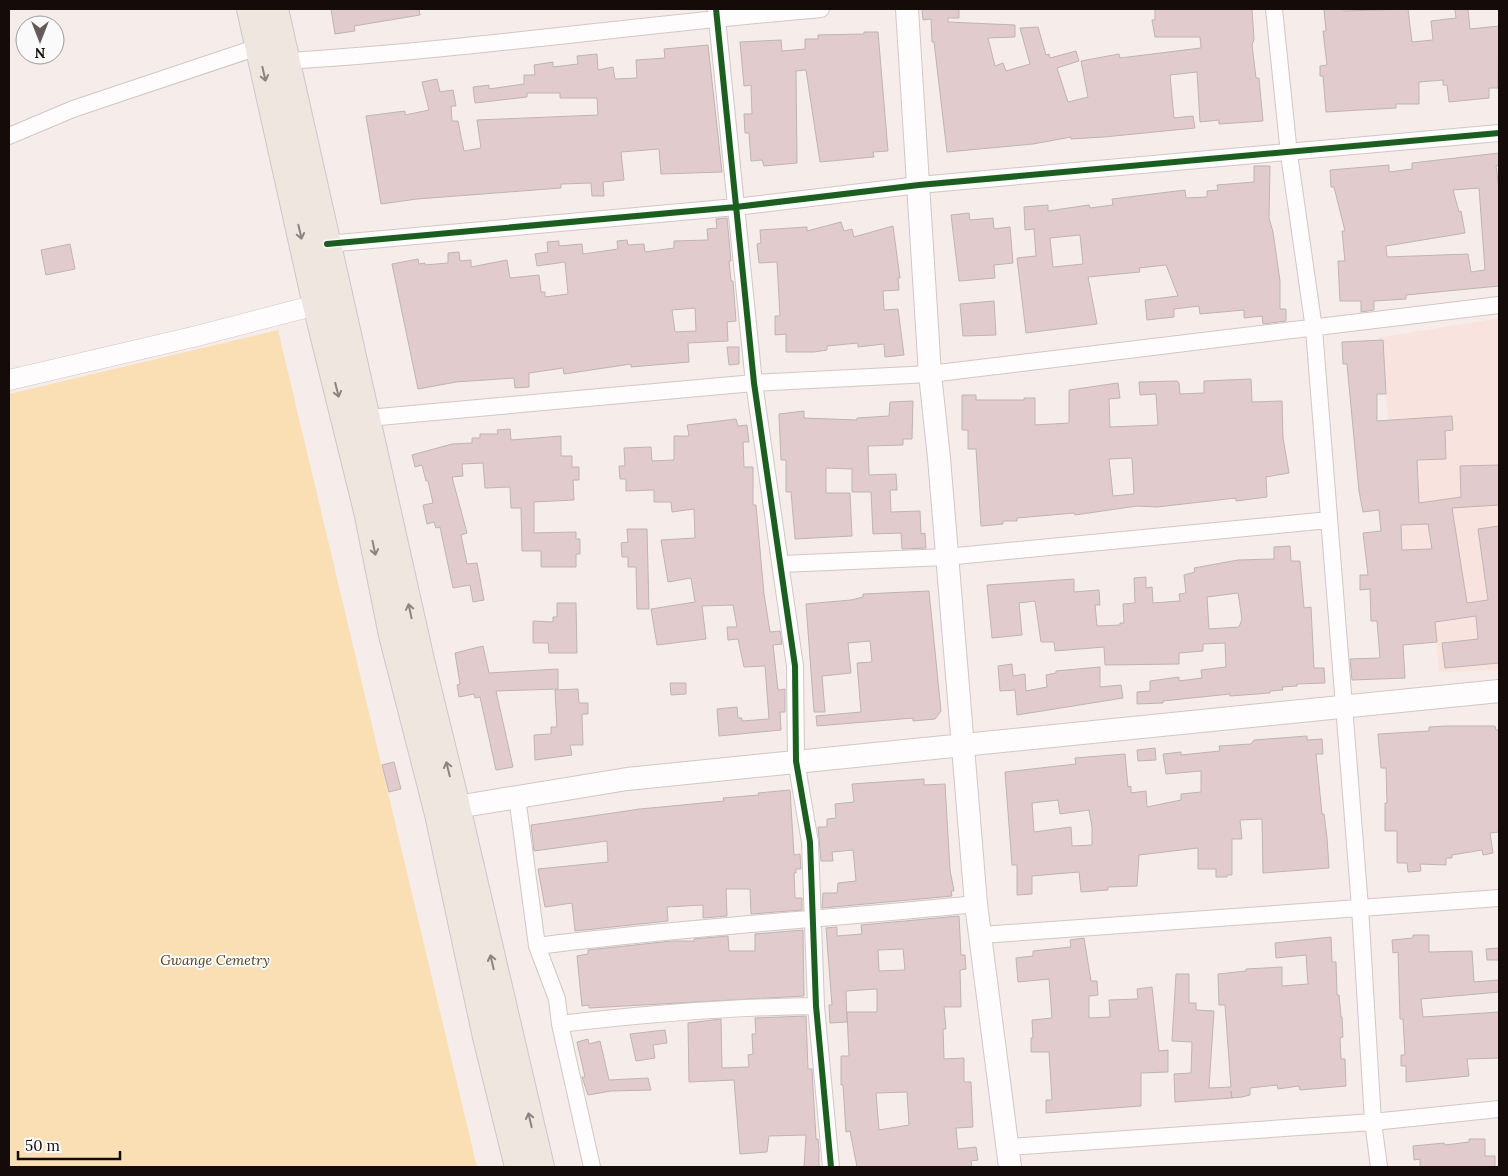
<svg xmlns="http://www.w3.org/2000/svg" width="1508" height="1176" font-family="Lora,serif">
<style>
.built{fill:#f9e3de}
.green{fill:#fadfb4}
.building{fill:#e1cbcd;stroke:#beb4b4;fill-rule:evenodd}
.lines{fill:none;stroke-linecap:round;stroke-linejoin:round}
.minor-casing{stroke:#d1c7c5;stroke-width:18}
.tertiary-casing{stroke:#d1c7c5;stroke-width:21}
.secondary-casing{stroke:#d1c7c5;stroke-width:24}
.trunk-casing{stroke:#cdc7c7;stroke-width:28}
.minor{stroke:#fefcfc;stroke-width:16}
.tertiary{stroke:#fefcfc;stroke-width:20}
.secondary{stroke:#fefcfc;stroke-width:22}
.trunk{stroke:#f0e6e0;stroke-width:26}
.cycleway-casing{stroke:#fafafa;stroke-width:9}
.cycleway{stroke:#1b5e20;stroke-width:6}
.oneway{stroke:#8d847f}
.labels{text-anchor:middle;stroke-width:4;stroke-linejoin:round;paint-order:stroke}
.park-label{font-size:14px;font-style:italic;fill:#513f1d;stroke:#fafafa}
</style>
<rect width="100%" height="100%" fill="#f6ecea"/>
<path class="built" d="M1499 318V670L1439 672 1432 581 1406 582 1400 508 1378 338Z"/>
<path class="green" d="M278 330 477 1167H9V394Z"/>
<path class="building" d="M331 9H419L420 15 354 26 355 31 335 34Z
M922 9H959V18H948V22L1015 25V37L988 38 995 66 1003 63 1006 71 1030 64 1020 28 1038 27 1046 55 1049 54 1050 58 1076 51 1079 61 1057 68 1068 102 1088 97 1081 61 1119 54 1120 58 1201 48 1200 37H1155L1152 20H1155V9H1252L1254 39 1252 45 1256 78H1259L1263 121 1219 124V120L1200 122 1197 72 1170 75 1174 118 1193 116 1195 128 1104 137 1071 139V137L1033 144 947 152 934 42H932L931 19 923 20Z
M1324 9H1343L1344 11 1408 9 1412 42 1433 40 1431 21 1456 18 1455 9H1468L1470 29 1499 26 1498 88H1489V98L1449 102 1447 85H1443V80L1419 82V104H1396V108L1326 112 1323 76H1320V66L1327 65 1323 31H1326Z
M864 32H878L888 151 873 152 874 157 820 162 806 70 796 71 797 163 764 166 762 160 751 161 749 133H745L744 114H752L751 85 744 86 740 42 781 40 782 51 805 49V39H818V35L864 34Z
M708 45 722 172 661 174 659 149 621 152 624 180 603 182 604 196H592L591 183 561 184V188L417 199 381 204 366 116 405 111V115L429 110 422 82 437 79 440 92 453 90 456 106H451L452 121H458L464 151 481 148 477 120 598 115 597 98H560V93H527V97L475 103 473 87 489 85V89L524 84V75H535L534 65 553 62V67L578 64 577 56 597 54 598 70 613 67 615 79 637 78 636 60 665 58 664 49Z
M1499 153V165L1496 166 1499 188V286L1406 295V299L1374 301V310L1361 312V301H1340L1338 261H1345L1342 231H1345L1334 187H1331L1330 170 1389 165V172L1412 169V163ZM1479 188 1485 270 1471 272 1468 254 1387 257 1386 246 1465 233 1461 211 1459 212 1453 190Z
M1254 166H1270L1269 218 1273 232 1280 281V309H1286V321L1263 324 1262 316 1244 318V310L1200 314 1199 306 1174 309V317L1147 320 1145 300 1178 296 1166 265 1139 268 1140 272 1088 277 1097 324 1026 333 1017 258 1036 256 1034 229 1025 230 1024 207 1048 205V211L1089 205 1090 208 1113 205 1112 199 1185 190 1186 198 1207 197V191L1218 190 1217 185 1254 182ZM1080 235 1083 264 1053 267 1050 238Z
M969 213 970 220 993 218 994 229 1010 227 1013 263 994 265 995 278 959 281 951 215Z
M727 218 731 261H729L731 281H733L736 321 727 322 728 341 688 343 689 362 631 367V364L564 374 563 368 529 373V387L515 388 514 378 456 382 418 389 392 264 418 259 419 264 425 263V265L448 263V253L459 252 460 261 471 260V267L507 260 510 278 539 275 541 292H545V297L568 294 565 262 537 266 535 254 548 252 547 242 559 241V246L582 244 583 254 618 249 617 241 627 240 628 245 644 244 645 252 674 248V241L708 240 707 229 717 228 716 219ZM695 308 696 331 675 332 672 310Z
M841 222 844 231 852 229 854 237 893 226 900 278H898L899 290 883 291 884 310 898 309 904 355 885 357 884 344 858 347V343L827 346V350L814 352H786V334L775 335V316H780L777 262 759 263 757 244 761 243 760 230 807 227V231Z
M70 244 75 269 46 275 41 250Z
M994 301 996 335 963 336 960 304Z
M1383 340 1386 394H1377V421L1452 416 1453 430 1445 431 1446 459 1417 460 1419 503 1461 497 1460 466 1499 465V505L1452 508 1467 603 1488 600 1478 529 1499 526V663L1445 668 1442 643 1478 639 1476 616 1435 622 1437 642 1403 645 1405 678 1352 680 1350 659 1380 658 1377 621H1371L1370 589 1360 590V575H1368L1363 533 1381 531 1379 510 1363 512 1359 491 1348 375 1347 364H1343L1342 342ZM1428 524 1432 549 1402 550 1401 525Z
M727 347H739V364L729 365Z
M1251 379 1252 402 1282 401 1283 438 1289 473 1266 477 1267 497 1236 501V498L1157 507 1137 506 1075 515 1074 513 1017 518V521H1003V524L981 526 976 449H968V430H962V395H976V400H1024V398H1035V425L1069 423V390L1118 383 1120 398 1109 399 1110 427 1158 425 1156 394 1140 395 1139 382 1177 381 1179 383 1180 394 1204 393V381ZM1132 458 1134 494 1113 496 1109 459Z
M913 401 912 439H903V445L868 446 869 475 896 474 897 490H890L891 512 920 511 921 534 925 533 926 548 902 549 901 533 873 534 871 492H852V469L826 468V493H850L852 536 795 539 791 492H786V460H781L779 414 804 411V418L857 420V418L889 416 890 402Z
M736 419 738 426 747 425 749 442H743L744 467H753V505H756L764 594 770 632 780 631 782 644 773 645 778 690 785 689V712H780L781 730 719 736 717 709 737 707 738 718H742V721L769 719 765 666 744 667 738 639 728 640 727 627H737L733 605 702 606 706 639 657 645 651 609 695 602 691 578 668 582 661 540 695 538 694 509 672 512 671 502H654V490L626 491V479H620L619 466H625L624 448 651 447 652 461 674 460V436H689L687 425Z
M510 429 511 440 561 436V456H572V467H579V480H573L574 500 534 502V533L576 532V539H580V554H576V567H541V551H522L521 508H511L510 487 485 488 483 463 462 464 463 476 452 477 467 533 461 535 467 564 477 563 484 600 473 602 470 585 453 588 440 527 436 528 434 522 427 524 423 505 433 503 428 481H426L422 465 415 467 412 455 452 444 472 443V438H480V434H498L497 430Z
M627 529H647L649 609H637L636 567H628V557H622L621 543 628 542Z
M1290 546 1291 561H1300L1304 608 1311 607 1314 668H1324L1325 683 1297 684V686L1282 687 1283 690 1270 691V693L1230 696V694L1163 701V703L1137 704V692L1150 691V681L1179 677V681L1202 678 1201 670 1226 667 1225 643 1203 644V651L1179 653V664L1105 665 1104 647 1055 651 1054 642H1041L1035 601 1019 603 1022 635 992 638 987 585 1074 579V592L1099 590 1100 605H1095L1097 626 1120 625V623H1124L1123 604 1135 603 1134 578 1146 577V588L1152 587 1153 603 1180 601 1179 594 1186 593 1184 575 1195 572 1194 568 1238 560 1274 559V547ZM1238 593 1242 619 1239 627 1209 629 1207 597Z
M929 591 941 711 935 719 913 721V718L817 726 816 716 861 712 857 663 872 662 870 641 848 643 851 673 822 676 825 712H814L806 604 851 600 863 597V594Z
M557 603H576L577 653H549L548 643H533V621L553 622V617H557Z
M483 646 489 673 558 669V689L496 691 513 767 496 770 480 697 475 698 474 694 459 697 457 685 460 684 455 653Z
M1012 664 1013 676 1025 674 1026 691 1047 687 1046 675 1056 673V671L1100 667V687L1121 685 1123 698 1017 715 1015 690 1000 691 998 666Z
M670 683H686V694L671 695Z
M578 689 579 703H588V714H582L583 745H570L572 755 535 760 534 735 551 734V727H557L555 690Z
M1447 726H1495L1496 730H1499V832L1490 833 1493 853 1483 855 1482 850 1452 855V858H1446V865L1420 864 1421 871 1408 872 1407 863H1397V831H1385V803H1387L1386 768H1381L1378 734 1429 731V727Z
M1307 736V740L1322 739 1323 754H1316L1322 814H1324L1327 838 1329 868 1263 873 1262 819 1240 820 1242 839H1232V875H1227V877H1216V869H1198V848L1139 855 1137 886 1108 887V890L1081 892 1079 872 1032 876V894L1017 895V865H1012L1005 772 1076 764 1075 758 1125 754 1128 787 1131 786V793L1146 791 1147 807 1181 800V794L1201 792V771L1166 774 1163 754 1181 752V755L1220 751 1219 746 1251 744 1254 740ZM1058 800 1060 814 1089 810 1092 827V845L1072 846 1071 827 1034 832 1032 803Z
M1155 748 1156 760 1138 761 1137 750Z
M394 762 401 789 389 792 382 765Z
M924 779V785L945 784 950 870 954 891H951L952 896 822 908 823 893H837L838 883 856 881 853 850 832 852 833 861H821L818 827H827V819L836 818 835 804 854 802 852 784Z
M790 790 794 855 800 854 801 869H796V873H794L795 898H802V910L751 914 750 889H726L727 916 703 918V905L667 907 668 921 575 931 572 903 545 907 538 869 608 862 607 841 534 851 531 825 640 809 724 801 723 798 759 795 758 793Z
M959 916 961 955H965L966 969 960 970 961 1007H944L946 1029H943L944 1059 964 1058V1082H971L973 1127 956 1128 958 1149 976 1147 978 1160 971 1161 972 1167H857L850 1131 846 1132 843 1085H841V1056H849L847 1012H877V989L846 991 847 1022 830 1023 829 1005H832L826 928 837 927V936L862 934 861 925ZM903 949 905 970 879 971 878 950ZM907 1092 909 1125 879 1130 876 1093Z
M803 930 804 996 589 1008V1005L582 1006 577 956 588 954V950L672 941H694V939L728 936 729 951H755V934Z
M1413 935H1429V952L1472 951 1474 982 1499 980V992L1421 999 1423 1017 1499 1012V1058L1467 1059 1469 1076 1406 1082V1066H1401V1055H1405L1403 1019H1400L1398 952 1393 953 1392 940 1413 938Z
M1331 937 1332 962H1336L1337 995H1339L1341 1017H1342L1343 1037 1340 1038 1341 1059H1345L1346 1086 1300 1090 1299 1086 1278 1089 1277 1085 1250 1088V1095L1242 1097 1232 1098 1231 1091 1232 1098 1175 1102 1174 1074 1191 1073 1192 1042 1172 1041 1176 974H1189V1003H1196V1010L1214 1011 1209 1088 1231 1087 1225 1005H1219L1218 974 1246 971V969L1282 967V986L1308 984 1306 955 1276 958 1275 943Z
M1084 938 1091 981H1097L1098 995 1089 996V1018L1110 1017 1109 1000 1138 999 1137 989 1152 987 1159 1051 1168 1050V1072L1141 1073V1106L1046 1113V1100H1052L1049 1052H1031V1038H1033L1032 1020 1052 1018 1049 979 1018 982 1016 958 1033 956V951L1071 947 1070 940Z
M1499 948V960H1487L1486 949Z
M806 1016 808 1069H812L816 1139H818L819 1150V1167H804L806 1135 769 1136 767 1152 740 1154 734 1080 689 1082 688 1023 721 1019 722 1068 749 1067 748 1055 753 1054 752 1034H756L755 1018Z
M665 1030 667 1043 653 1045 655 1058 636 1061 630 1034Z
M588 1039 589 1044 600 1041 609 1080 648 1078 651 1090 611 1091 588 1095 582 1077H585L577 1042Z
M1469 1139H1485V1156H1495V1167H1420V1159L1414 1160 1413 1146 1444 1143 1445 1145 1469 1142Z"/>
<g class="lines">
<g class="minor-casing">
<path id="minor" d="M716 9 754 383 795 666 796 761 810 842 816 1006 831 1167
M1274 9 1289 154 1314 329 1360 907 1373 1122 1379 1167
M287 61C465 50 643 24 821 9
M9 136 73 109 258 47
M327 244 736 207 919 185 1499 133
M368 418 754 383 930 374 1499 305
M781 564 946 557 1329 520
M517 797 537 946 557 999 560 1024 592 1167
M981 935 1499 898
M537 946C683 927 829 919 976 904
M560 1024C645 1014 730 1007 816 1006
M1009 1147 1373 1122 1499 1109"/>
</g>
<g class="tertiary-casing">
<path id="tertiary" d="M9 380 197 336 316 305"/>
</g>
<g class="secondary-casing">
<path id="secondary" d="M907 9 930 374 939 458 976 904 1010 1167
M441 813 457 807 627 779 1499 691"/>
</g>
<g class="trunk-casing">
<path id="trunk" d="M250 9 316 305 367 511 392 635 438 814 486 1037 518 1167
M275 9 421 660 457 807 541 1167"/>
</g>
<use href="#minor" class="minor"/>
<use href="#tertiary" class="tertiary"/>
<use href="#secondary" class="secondary"/>
<use href="#trunk" class="trunk"/>
<g class="cycleway-casing">
<path id="cycleway" d="M716 9 754 383 795 666 796 761 810 842 816 1006 831 1167
M327 244 736 207 919 185 1499 133"/>
</g>
<use href="#cycleway" class="cycleway"/>
</g>
<defs><path id="oneway-shaft" d="M-6 0H5M1.5-3L5.5 0L1.5 3" fill="none" stroke-width="1.6" stroke-linecap="round" stroke-linejoin="round" transform="scale(1.25)"/></defs>
<g class="oneway">
<use href="#oneway-shaft" transform="translate(264 74) rotate(77)"/>
<use href="#oneway-shaft" transform="translate(300 232) rotate(77)"/>
<use href="#oneway-shaft" transform="translate(337 390) rotate(76)"/>
<use href="#oneway-shaft" transform="translate(374 548) rotate(78)"/>
<use href="#oneway-shaft" transform="translate(410 611) rotate(-102)"/>
<use href="#oneway-shaft" transform="translate(448 769) rotate(-104)"/>
<use href="#oneway-shaft" transform="translate(492 962) rotate(-103)"/>
<use href="#oneway-shaft" transform="translate(530 1120) rotate(-103)"/>
</g>
<g class="labels">
<g class="park-label">
<text x="215" y="965">Gwange Cemetry</text>
</g>
</g>
<rect width="1508" height="1176" fill="none" stroke="#150c09" stroke-width="20"/>
<g transform="translate(40 40) rotate(180)"><circle r="24" fill="#fafafa" stroke="#9e9b9a"/>
<path d="M0-4L9 19L0 12L-9 19Z" fill="#645a58"/>
<text y="-8" font-size="14" font-weight="bold" text-anchor="middle" fill="#150c09">N</text>
</g>
<path d="M18 1151v8h102v-8" fill="none" stroke="#150c09" stroke-width="2.5"/>
<text x="25" y="1151" font-size="15" fill="#150c09" stroke="#fafafa" stroke-width="4" paint-order="stroke">50 m</text>
</svg>
